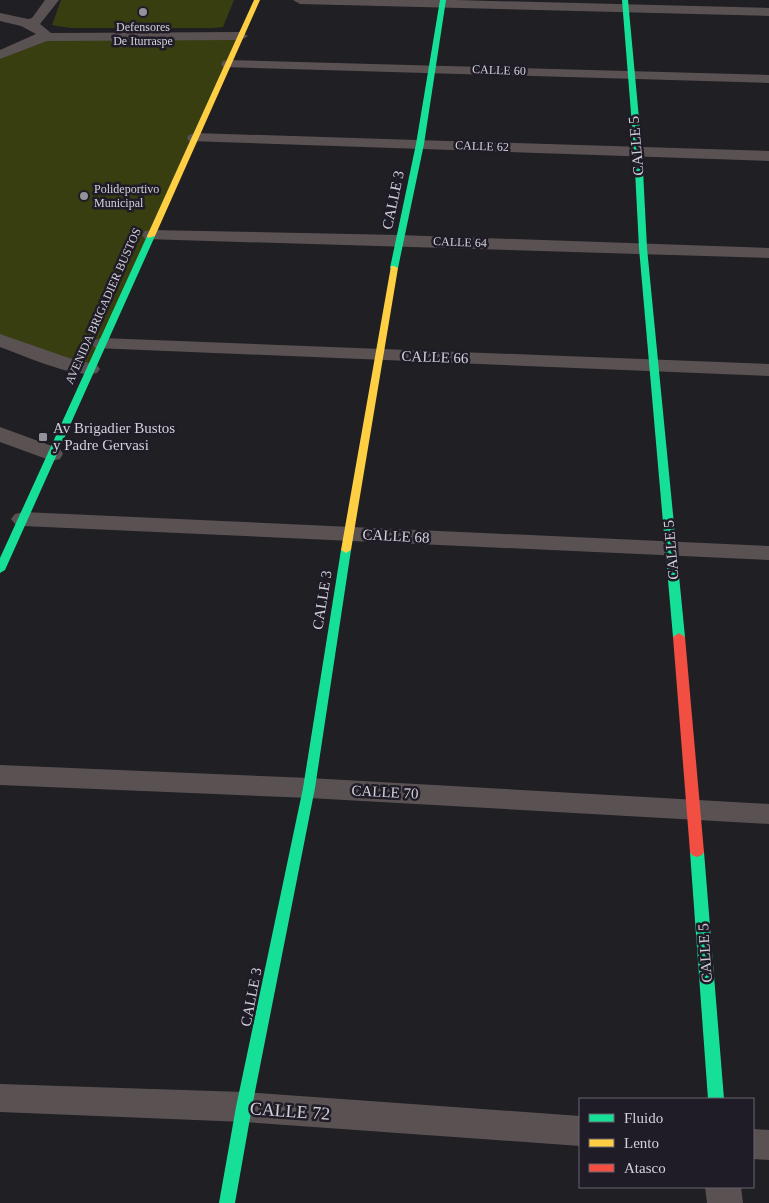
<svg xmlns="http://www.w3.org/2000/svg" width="769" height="1203" font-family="'Times New Roman',serif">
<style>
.green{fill:#383e10}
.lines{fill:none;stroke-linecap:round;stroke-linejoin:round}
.street{fill:#5a5152;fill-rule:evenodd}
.fast{fill:#16e098;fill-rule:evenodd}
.slow{fill:#ffcf43;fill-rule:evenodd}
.jam{fill:#f24e42;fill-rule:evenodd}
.poi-dot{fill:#949299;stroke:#1f1c27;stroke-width:2}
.labels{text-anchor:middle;stroke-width:5;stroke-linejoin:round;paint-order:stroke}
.far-poi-label{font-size:12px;fill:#d2d0d8;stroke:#1f1c27}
.far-street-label{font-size:12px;fill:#d2d0d8;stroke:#1f1c27}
.street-label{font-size:15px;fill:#d2d0d8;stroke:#1f1c27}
.poi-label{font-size:15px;fill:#d2d0d8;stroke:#1f1c27;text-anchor:start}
.near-street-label{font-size:18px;fill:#d2d0d8;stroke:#1f1c27}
</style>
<rect width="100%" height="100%" fill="#201f24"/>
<path class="green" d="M61 0H234L223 27 212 28H70L52 25Z
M241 36 90 369 0 337V55L39 38Z"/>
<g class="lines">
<path class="street" d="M45 0H59L40 24 51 33 241 32 248 36 241 40 47 41 0 59V50L36 34 21 26 0 21V13L28 19 32 18Z
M293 0H456L769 8V16L300 4Z
M228 60 769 75V83L223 67 221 64 223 61Z
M195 133 769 151V161L189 141 187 138 189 135Z
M151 230 399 235 769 248V258L145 239 142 235 145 231Z
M0 334 69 358 97 365 100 369 97 373C75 379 23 355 0 347Z
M102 338 769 364V376L95 348 92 344 95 340Z
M0 427 60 449 63 454 60 459 52 461 0 442Z
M23 512 769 546V560L23 526 15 524 11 519 15 514Z
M0 765 309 778 769 804V824L309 798 0 785Z
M0 1084 244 1092 580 1116V1146L244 1122 0 1112Z
M753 1129 769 1130V1160L753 1159Z
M705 1187H741L743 1203H707Z"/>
<path class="fast" d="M440 0H446L424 144 398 268 394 270 390 268 416 144Z
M622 0H628L642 151 647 248 685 637 679 641 673 637 639 248 634 151Z
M148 234 155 236 5 570 0 573V558Z
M346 547 351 550 315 788 252 1107 235 1203H219L236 1107 303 788 341 550Z
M697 847 702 849 704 852 724 1099H708L690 852 692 849Z"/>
<path class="slow" d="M254 0H260L155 236 148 238 147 236Z
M391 266H394L398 268 351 550 346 553 341 550Z"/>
<path class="jam" d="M679 633 685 637 704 852 702 855 697 857 692 855 690 852 673 637Z"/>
</g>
<g class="poi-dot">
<circle cx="143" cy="12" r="5"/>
<circle cx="84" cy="196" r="5"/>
<rect x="38" y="432" width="10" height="10" rx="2.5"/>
</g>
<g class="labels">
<g class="far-poi-label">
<text x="143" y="31">Defensores<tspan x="143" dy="14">De Iturraspe</tspan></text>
<text x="94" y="193" text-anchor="start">Polideportivo<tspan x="94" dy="14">Municipal</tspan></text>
</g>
<g class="far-street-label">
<text transform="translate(499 70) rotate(2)" y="4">CALLE 60</text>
<text transform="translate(482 146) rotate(2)" y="4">CALLE 62</text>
<text transform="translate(460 242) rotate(2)" y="4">CALLE 64</text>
<text transform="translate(103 306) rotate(-66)" y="4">AVENIDA BRIGADIER BUSTOS</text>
</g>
<g class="street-label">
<text transform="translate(636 146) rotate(-95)" y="5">CALLE 5</text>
<text transform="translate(393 200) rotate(-78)" y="5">CALLE 3</text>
<text transform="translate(435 357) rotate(2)" y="5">CALLE 66</text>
<text transform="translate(396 536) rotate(3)" y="5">CALLE 68</text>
<text transform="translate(671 550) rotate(-95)" y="5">CALLE 5</text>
<text transform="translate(322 600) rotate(-81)" y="5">CALLE 3</text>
<text transform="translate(385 792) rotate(3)" y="5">CALLE 70</text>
<text transform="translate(705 953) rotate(-94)" y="5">CALLE 5</text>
<text transform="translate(251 997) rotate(-79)" y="5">CALLE 3</text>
</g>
<g class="poi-label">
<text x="53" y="433">Av Brigadier Bustos<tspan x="53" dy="17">y Padre Gervasi</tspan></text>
</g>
<g class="near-street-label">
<text transform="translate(290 1111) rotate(4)" y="6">CALLE 72</text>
</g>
</g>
<rect x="579" y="1098" width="175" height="90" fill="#1f1c27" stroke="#67646e"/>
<rect x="589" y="1114" width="25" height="8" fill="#16e098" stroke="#67646e"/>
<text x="624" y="1123" font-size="15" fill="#d2d0d8">Fluido</text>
<rect x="589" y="1139" width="25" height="8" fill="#ffcf43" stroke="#67646e"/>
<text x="624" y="1148" font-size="15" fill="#d2d0d8">Lento</text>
<rect x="589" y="1164" width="25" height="8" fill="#f24e42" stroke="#67646e"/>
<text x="624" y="1173" font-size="15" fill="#d2d0d8">Atasco</text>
</svg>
